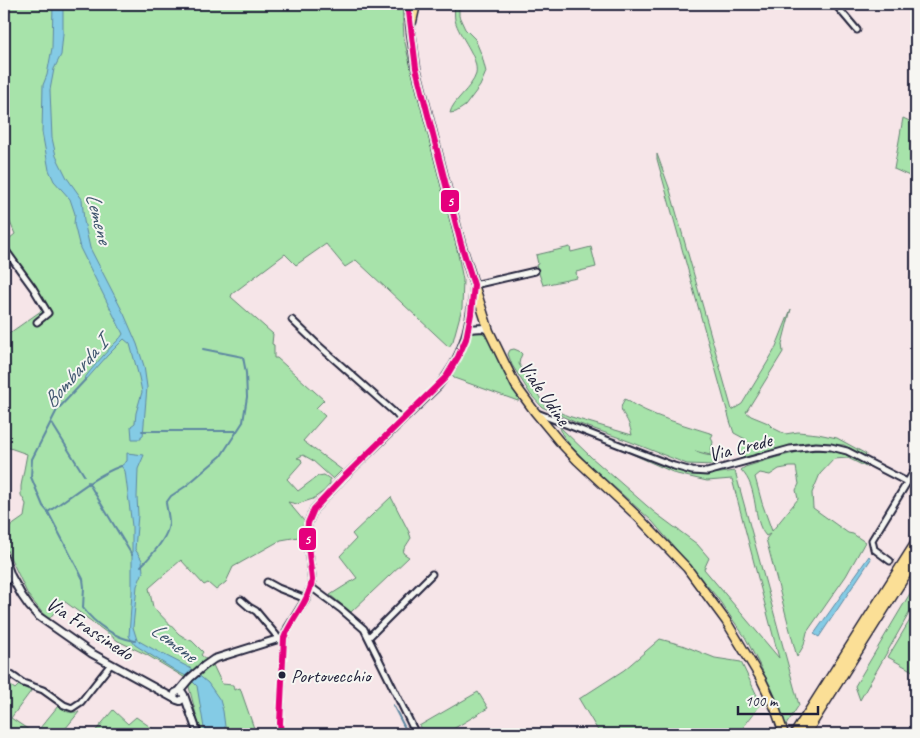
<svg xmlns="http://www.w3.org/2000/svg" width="920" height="738" font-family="Caveat,sans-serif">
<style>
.green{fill:#a7e3aa;stroke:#648272;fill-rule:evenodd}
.water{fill:#84cbe5;stroke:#5d87a1}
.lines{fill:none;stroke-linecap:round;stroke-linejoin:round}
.stream{stroke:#5d87a1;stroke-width:2}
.minor-tunnel{stroke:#ccbec5;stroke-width:5;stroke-dasharray:5 2.5;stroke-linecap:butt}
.minor-casing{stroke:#22223b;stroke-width:9}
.tertiary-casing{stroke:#22223b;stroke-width:10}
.primary-casing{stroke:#22223b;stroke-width:11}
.motorway-casing{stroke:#22223b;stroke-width:12}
.minor{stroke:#f6f6f2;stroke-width:5}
.tertiary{stroke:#f6f6f2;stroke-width:6}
.primary{stroke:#fbdf96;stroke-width:8}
.motorway{stroke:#fbdf96;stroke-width:9}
.bus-1-casing{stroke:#f6f6f2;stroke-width:10}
.bus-1{stroke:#e5007d;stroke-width:6}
.bus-dot{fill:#22223b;stroke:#f6f6f2;stroke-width:2}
.labels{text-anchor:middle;stroke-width:4;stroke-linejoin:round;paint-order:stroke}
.bus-label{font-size:19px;fill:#22223b;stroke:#f6f6f2;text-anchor:start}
.street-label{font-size:20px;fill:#22223b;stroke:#f6f6f2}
.water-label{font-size:21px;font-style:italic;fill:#3f556e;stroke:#f6f6f2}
.line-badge{stroke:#f6f6f2;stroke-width:2}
.badge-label{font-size:14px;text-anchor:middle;font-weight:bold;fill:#fff}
</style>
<rect width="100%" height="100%" fill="#f6e5e8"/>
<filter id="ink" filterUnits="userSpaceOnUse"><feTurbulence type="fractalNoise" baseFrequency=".02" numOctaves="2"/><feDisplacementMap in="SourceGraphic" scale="10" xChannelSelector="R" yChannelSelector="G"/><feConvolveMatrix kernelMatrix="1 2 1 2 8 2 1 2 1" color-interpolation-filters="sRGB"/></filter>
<g filter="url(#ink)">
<path class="green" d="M4 4H402L404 38 408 56 456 244 463 280 462 308 453 341 449 347 356 260 345 267 326 244 296 265 285 254 232 294 231 297 273 334 272 344 274 345V358H277L324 400 316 408 325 416 303 441 342 470 333 479 312 460 303 455 297 458 301 459 302 462 287 479 298 491 318 476 324 475 330 479V484L324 491 313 499 297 504 288 502 304 521V536L281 540 233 567 226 582 216 590 208 583 204 585 181 560 149 588 153 607 179 634 187 639 192 641 203 652 201 655 213 665 222 684 233 685 234 690 240 688 256 734H201L187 679 147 655 118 641 64 601 48 620 28 595 4 544V531L24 517 26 504 21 495V486L27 454 4 446V337L48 306 36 286 4 243 15 234 4 208Z
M454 4H459V16L465 29 475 39 482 56 486 72 480 86 465 106 456 112 450 113C452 101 472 88 476 74 479 56 459 37 455 20 454 15 455 9 454 4Z
M903 118 916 124V179L894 169Z
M657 154 670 190 732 410 742 404 767 363 775 349 791 309 782 344 783 352 746 412 751 416 768 423 773 428 785 434 798 432 818 434 837 438 866 454 865 457 844 445 809 442 742 458 738 456 739 449 740 443H746L747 440 734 433 730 421 657 159Z
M570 247 571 252 591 247 596 267 576 272 577 278 543 285 536 265 538 264 536 255Z
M481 331 485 334 489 338 505 372 519 396 518 401 454 378 451 374 470 334Z
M514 349 519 351 522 354 520 359 519 364 545 406 568 416 632 435C631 431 630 426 628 422 624 413 617 410 625 399 649 416 685 425 713 434L711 438 713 442 710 455 695 451C704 456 712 456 722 456L715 465 687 464 623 439 577 423 542 407 531 395 512 365 508 354 510 350Z
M560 427 591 457 654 512 697 544 709 558 704 569 779 658 732 479 707 481 677 474 614 446 682 471 706 475 735 471 799 705 786 725 772 689 745 637 716 596 652 521 593 468 570 445 562 434Z
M829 450 851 456 868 465 866 467 848 458 834 459 820 474 812 493 813 508 848 533 853 534 865 542 846 576 807 632 804 645 797 657 766 539 770 534 766 536C751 519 760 489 741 470L745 467 774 458 802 451ZM790 467H796L799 484 796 490 798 499 772 531 762 503 755 477 760 473 770 475 779 469Z
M391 497 409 532 411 538 404 549 403 553 409 557 351 612 330 595 357 578 340 556 356 539 352 534Z
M915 585 916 586V601L860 700 855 686Z
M916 610V673L888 657Z
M660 639 682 645 715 658 741 662 761 704 738 734H600L579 699 624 670Z
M4 681 15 689 19 685 31 691 11 718 35 734 58 706 68 712H79L61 734H4Z
M478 692 488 708 445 734H425L419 726Z
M113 710 128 724 136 717 159 733 158 734H93Z"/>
<path class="water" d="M53 4H63V34L61 55 54 69 50 90 52 138 56 156 67 178 82 199 84 221 90 248 124 314 137 344 144 366 147 387 143 436H141V439H132L131 426 135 423 136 413 142 392 139 377 130 344 124 339 107 356 86 380 84 379C92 368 102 357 112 346 116 342 120 339 123 334L80 248 74 224 75 214 70 199 54 181 49 170 42 132 43 85 47 75 52 48Z
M127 453 144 455 138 469 137 497 138 515 135 549 142 560 143 572 137 586 133 627 137 640 153 649 190 668 208 683 220 700 223 711 226 734H205L197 686 188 677 176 671 135 645 129 636 132 593V526L125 471 121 466 127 461Z
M869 556 871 559 819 637 814 634Z"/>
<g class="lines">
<path class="stream" d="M86 379 57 410 32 459 31 477 43 506 48 512C71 496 96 475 121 466
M51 422 84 475
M142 431H237
M88 482 132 555
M48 512 83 579 84 587 83 608C95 624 115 638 135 641
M141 566C151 556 168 538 169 523 169 516 167 510 166 503L171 496 186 486 221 456 243 422 247 397 246 373 243 357 203 349
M393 705 408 734"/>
<path class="minor-tunnel" d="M890 561 916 577"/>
<g class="minor-casing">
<path id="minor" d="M835 4 857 30
M4 248 33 288 48 313 37 322
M474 285 535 271
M292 320 317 344 396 414 402 421
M537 413 674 466 692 471 707 472 790 449 816 446 831 447 847 451 907 482
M890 561 874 549 872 540 916 468
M267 582 278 588 306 599
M4 584 11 576
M311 587 342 610 364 629 416 734
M241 600 249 607 256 611 276 635 278 639
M369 637 432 574
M4 670 23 683 43 690 64 705 72 708 81 702 111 664
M281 734 280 723 284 638"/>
</g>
<g class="tertiary-casing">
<path id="tertiary" d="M467 329 484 328 489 331
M4 557 11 576 22 596 29 606 38 616 91 653 175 699
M179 691 182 692 184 695V698L180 701 177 700 174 698 175 693 179 691 190 678 204 666 214 659 278 639 284 638 288 628 306 599 311 587 312 580 307 536 308 523 314 509 344 477 438 386C464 357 470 324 474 287
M184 695 198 734"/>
</g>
<g class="primary-casing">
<path id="primary" d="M408 4 411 32 416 68 461 244 489 331 504 362 516 386 535 412 559 441 577 460 637 516 687 568 726 621 761 679 775 708 784 734
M412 22 416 4"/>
</g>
<g class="motorway-casing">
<path id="motorway" d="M795 734 916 543
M805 734 916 558"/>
</g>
<use href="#minor" class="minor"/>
<use href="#tertiary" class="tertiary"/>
<use href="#primary" class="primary"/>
<use href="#motorway" class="motorway"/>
<g class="bus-1-casing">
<path id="bus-1" d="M281 734 280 723 284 638C292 618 309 602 312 580L307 536 308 523 314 509 344 477 446 377 458 357 466 339 471 314 474 285 461 244 416 68 408 4"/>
</g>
<use href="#bus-1" class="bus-1"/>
</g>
</g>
<circle class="bus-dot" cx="282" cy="675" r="4.5"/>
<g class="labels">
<g class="bus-label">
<text x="291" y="682">Portovecchio</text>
</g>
<g class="street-label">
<text transform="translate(545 393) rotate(55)" y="7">Viale Udine</text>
<text transform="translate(740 447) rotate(-14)" y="7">Via Crede</text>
<text transform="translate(90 628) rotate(33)" y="7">Via Frassinedo</text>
</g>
<g class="water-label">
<text transform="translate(99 218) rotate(75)" y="7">Lemene</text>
<text transform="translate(75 372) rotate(-49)" y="7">Bombarda I</text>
<text transform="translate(174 642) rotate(37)" y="7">Lemene</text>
</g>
</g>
<g class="line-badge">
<rect x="440" y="189" width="20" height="24" rx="5" fill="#e5007d"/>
<rect x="298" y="527" width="19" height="24" rx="5" fill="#e5007d"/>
</g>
<g class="badge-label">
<text x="450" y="206">5</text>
<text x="307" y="544">5</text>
</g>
<rect width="920" height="738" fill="none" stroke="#f6f6f2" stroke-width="20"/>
<rect x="10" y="10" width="900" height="718" fill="none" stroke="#22223b" stroke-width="2" filter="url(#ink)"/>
<path d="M738 706v8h80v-8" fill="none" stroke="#22223b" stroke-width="2.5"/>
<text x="745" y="706" font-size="15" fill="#22223b" stroke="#f6f6f2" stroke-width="4" paint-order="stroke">100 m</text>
</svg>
